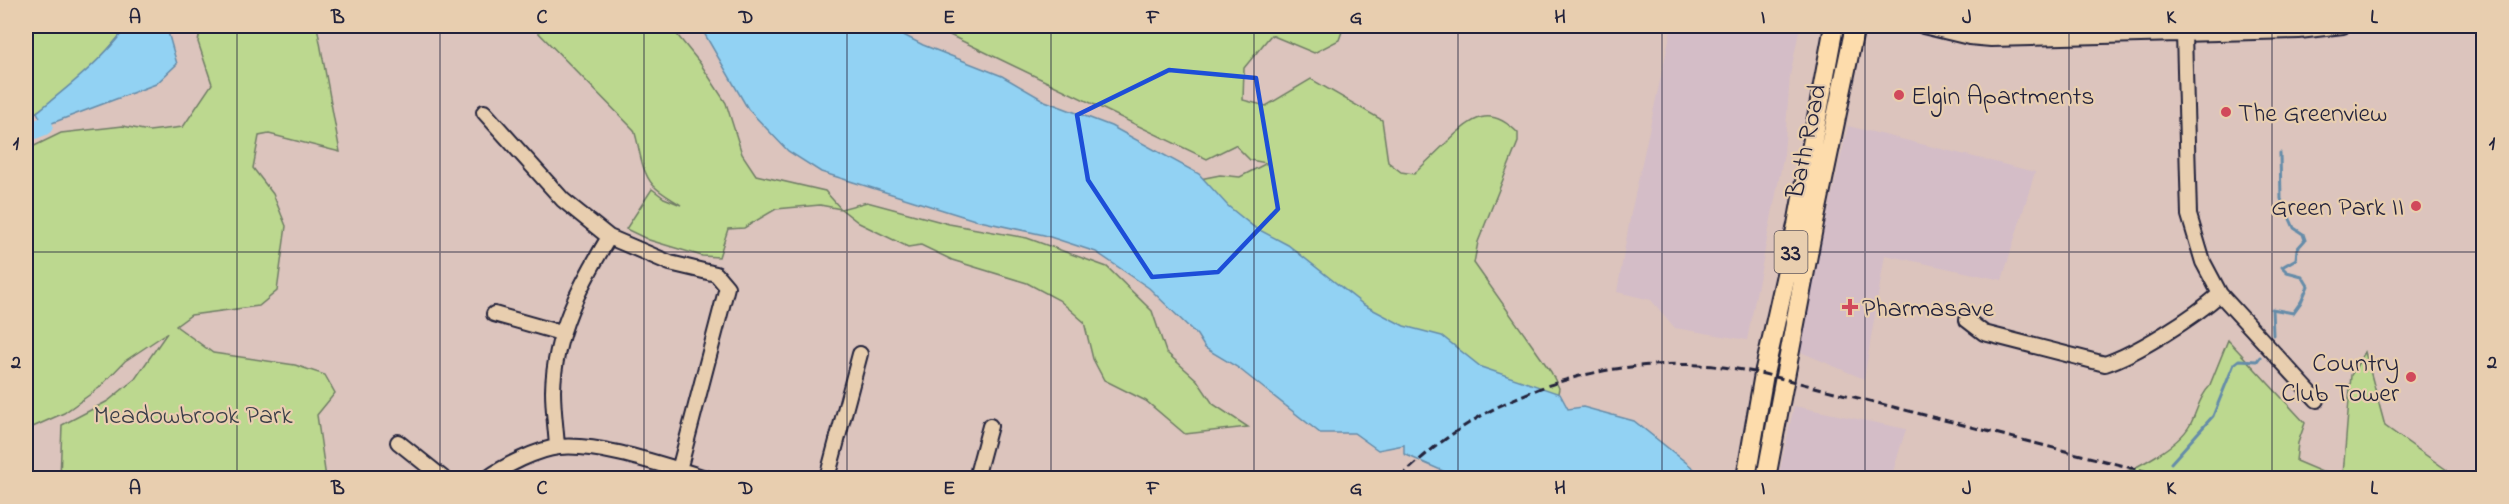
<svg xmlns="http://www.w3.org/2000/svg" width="2509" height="504" font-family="'Indie Flower',sans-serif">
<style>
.built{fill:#d4bdc7}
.green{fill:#bcd88f;stroke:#6f7d65;stroke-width:1.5}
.water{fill:#92d2f3;stroke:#658ca9;stroke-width:1.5}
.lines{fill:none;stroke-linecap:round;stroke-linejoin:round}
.stream{stroke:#658ca9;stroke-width:3}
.river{stroke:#92d2f3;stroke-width:18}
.minor-casing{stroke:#22223b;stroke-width:18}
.major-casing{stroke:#22223b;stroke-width:22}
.minor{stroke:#e8ceaf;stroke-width:14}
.major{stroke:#fddcac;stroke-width:18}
.rail{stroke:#22223b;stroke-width:3;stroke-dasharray:9 4.5;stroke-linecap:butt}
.marked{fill:none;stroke:#1d4ed8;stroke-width:4.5;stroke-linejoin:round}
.grid{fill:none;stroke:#22223b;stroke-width:1.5;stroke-opacity:0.55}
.poi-dot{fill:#d1495b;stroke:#e8ceaf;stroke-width:2}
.labels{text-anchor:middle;stroke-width:4.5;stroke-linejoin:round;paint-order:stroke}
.shield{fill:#e8ceaf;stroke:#5d565e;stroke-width:1.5}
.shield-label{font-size:24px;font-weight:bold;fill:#22223b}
.poi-label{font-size:26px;fill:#22223b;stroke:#e8ceaf;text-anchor:start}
.street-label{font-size:26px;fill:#22223b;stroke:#e8ceaf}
.park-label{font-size:26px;fill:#393d48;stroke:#e8ceaf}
.neatline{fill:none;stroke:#22223b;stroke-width:2}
.grid-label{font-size:20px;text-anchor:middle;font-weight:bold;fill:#22223b}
</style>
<rect width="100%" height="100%" fill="#dcc4bd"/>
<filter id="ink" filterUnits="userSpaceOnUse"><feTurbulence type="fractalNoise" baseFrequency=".0167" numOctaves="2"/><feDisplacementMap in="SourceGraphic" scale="12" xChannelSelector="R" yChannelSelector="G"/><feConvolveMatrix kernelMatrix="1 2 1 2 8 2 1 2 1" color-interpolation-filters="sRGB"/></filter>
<g filter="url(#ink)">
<path class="built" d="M1672 26H1800L1790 76 1784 154 1747 340 1675 328 1651 300 1617 292 1631 213Z
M1848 126 2035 172 2002 280 1885 255 1864 379 1796 350Z
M1794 406 1906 429 1891 478H1778Z"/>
<path class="green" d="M26 26H127C105 57 59 101 26 118Z
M201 26H317L340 152 269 134 259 136 253 168 273 194 286 226 277 291 259 306 191 315 176 326 213 353 295 365 325 375 335 393 317 415 326 478H60L62 425 108 401 135 379 167 333 125 361 99 388 64 413 26 430V150L61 133 123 126 149 131 183 127 212 84 198 42Z
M532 26H670L700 63 726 103 742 154 756 175 825 191 841 209 867 202 949 224 1027 238 1107 267 1152 311 1166 352 1197 380 1213 404 1248 427 1185 434 1146 401 1104 380 1093 359 1084 322 1059 300 1027 283 952 260 921 245 908 247 859 223 841 209 820 205 776 209 744 228 728 229 719 257 702 256 649 240 626 229 652 189 664 198 681 205C672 199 660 193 653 185 640 170 640 147 634 130Z
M931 26H1344L1339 40 1314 53 1271 35 1244 68 1243 100 1266 106 1311 79 1382 120 1388 162 1401 172 1414 174C1425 163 1437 152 1448 141 1473 118 1489 104 1518 133V142L1478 242 1474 263 1551 372 1559 388 1554 414 1479 393 1180 183 1220 175 1240 177 1267 163 1250 160 1235 145 1207 159Z
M2228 340 2305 423 2298 443 2296 461 2322 472 2343 475 2351 375 2365 352 2385 426 2458 478H2113C2136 468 2178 447 2190 425 2197 412 2199 397 2209 387Z"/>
<path class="water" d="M127 26H173L168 32 177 64 156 84 44 126 37 112C69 86 103 60 127 26Z
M700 26H886L923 45 1002 76 1045 101 1111 126 1199 174 1228 206 1254 227 1288 245 1364 305 1404 326 1442 336 1481 367 1560 394 1568 409 1583 407 1634 421 1698 472 1701 478H1506L1498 472 1494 478H1459L1404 454V445L1378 450 1354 433H1320L1237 367 1205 348 1197 335 1149 288 1096 252 1044 235 975 220 821 172 788 151 748 109Z"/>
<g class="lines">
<path class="stream" d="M2273 335 2272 309 2293 313 2301 302 2308 286 2302 276 2287 272 2282 267 2296 259 2297 249 2305 240 2303 234 2294 228 2281 199 2280 153
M2171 463 2213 416 2234 364 2239 360 2257 361 2260 357"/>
<path class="river" d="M26 133 44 126"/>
<g class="minor-casing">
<path id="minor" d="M1923 26 1969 37 1991 39 2299 31 2343 26
M2184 34 2189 215 2203 262 2220 294 2317 400
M484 112 563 200 609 237 670 263 716 274 727 287 679 470
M494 314 561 333
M1967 320 1984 333 2105 364C2138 353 2194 317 2220 294
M398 442 443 478
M557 447C556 429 553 410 553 391 554 334 580 285 609 237
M488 478C504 466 538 449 559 447 601 443 665 466 706 478
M827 478 860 354
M976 478 990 426"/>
</g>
<g class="major-casing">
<path id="major" d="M1746 478 1764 374 1797 225 1834 26
M1766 478 1813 228 1855 26"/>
</g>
<use href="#minor" class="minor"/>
<use href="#major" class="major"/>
<path class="rail" d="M1400 478C1496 382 1632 345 1764 374L2171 478"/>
</g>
</g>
<path class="marked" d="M1169 70 1256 78 1278 209 1218 272 1152 277 1088 180 1077 115Z"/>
<path class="grid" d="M237 26V478M440 26V478M644 26V478M847 26V478M1051 26V478M1254 26V478M1458 26V478M1662 26V478M1865 26V478M2069 26V478M2272 26V478M26 252H2484"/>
<g class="poi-dot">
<circle cx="1899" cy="95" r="6"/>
<circle cx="2226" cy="112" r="6"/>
<circle cx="2416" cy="206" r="6"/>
<path d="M1847 298h6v6h6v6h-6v6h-6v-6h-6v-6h6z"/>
<circle cx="2411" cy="377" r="6"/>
</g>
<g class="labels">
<rect class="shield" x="1774.5" y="231" width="33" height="42" rx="4.5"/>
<g class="shield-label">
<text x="1791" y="260">33</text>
</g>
<g class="poi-label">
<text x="1911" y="104">Elgin Apartments</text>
<text x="2238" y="121">The Greenview</text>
<text x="2404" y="215" text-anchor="end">Green Park II</text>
<text x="1862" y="316">Pharmasave</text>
<text x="2399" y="371" text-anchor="end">Country<tspan x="2399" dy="30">Club Tower</tspan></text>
</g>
<g class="street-label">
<text transform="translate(1805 141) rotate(-78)" y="9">Bath Road</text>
</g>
<g class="park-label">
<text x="193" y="423">Meadowbrook Park</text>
</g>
</g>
<rect width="2509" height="504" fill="none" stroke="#e8ceaf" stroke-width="66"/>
<rect x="33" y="33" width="2443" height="438" class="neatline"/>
<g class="grid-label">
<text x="135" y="23">A</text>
<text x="338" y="23">B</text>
<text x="542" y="23">C</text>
<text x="746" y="23">D</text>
<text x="949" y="23">E</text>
<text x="1153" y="23">F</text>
<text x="1356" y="23">G</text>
<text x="1560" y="23">H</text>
<text x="1763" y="23">I</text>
<text x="1967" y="23">J</text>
<text x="2171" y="23">K</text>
<text x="2374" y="23">L</text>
<text x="16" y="149">1</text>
<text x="2492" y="149">1</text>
<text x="16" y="368">2</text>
<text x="2492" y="368">2</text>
<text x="135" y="494">A</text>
<text x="338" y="494">B</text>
<text x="542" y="494">C</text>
<text x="746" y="494">D</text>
<text x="949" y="494">E</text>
<text x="1153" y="494">F</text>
<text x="1356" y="494">G</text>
<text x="1560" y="494">H</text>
<text x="1763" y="494">I</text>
<text x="1967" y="494">J</text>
<text x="2171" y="494">K</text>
<text x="2374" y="494">L</text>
</g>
</svg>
